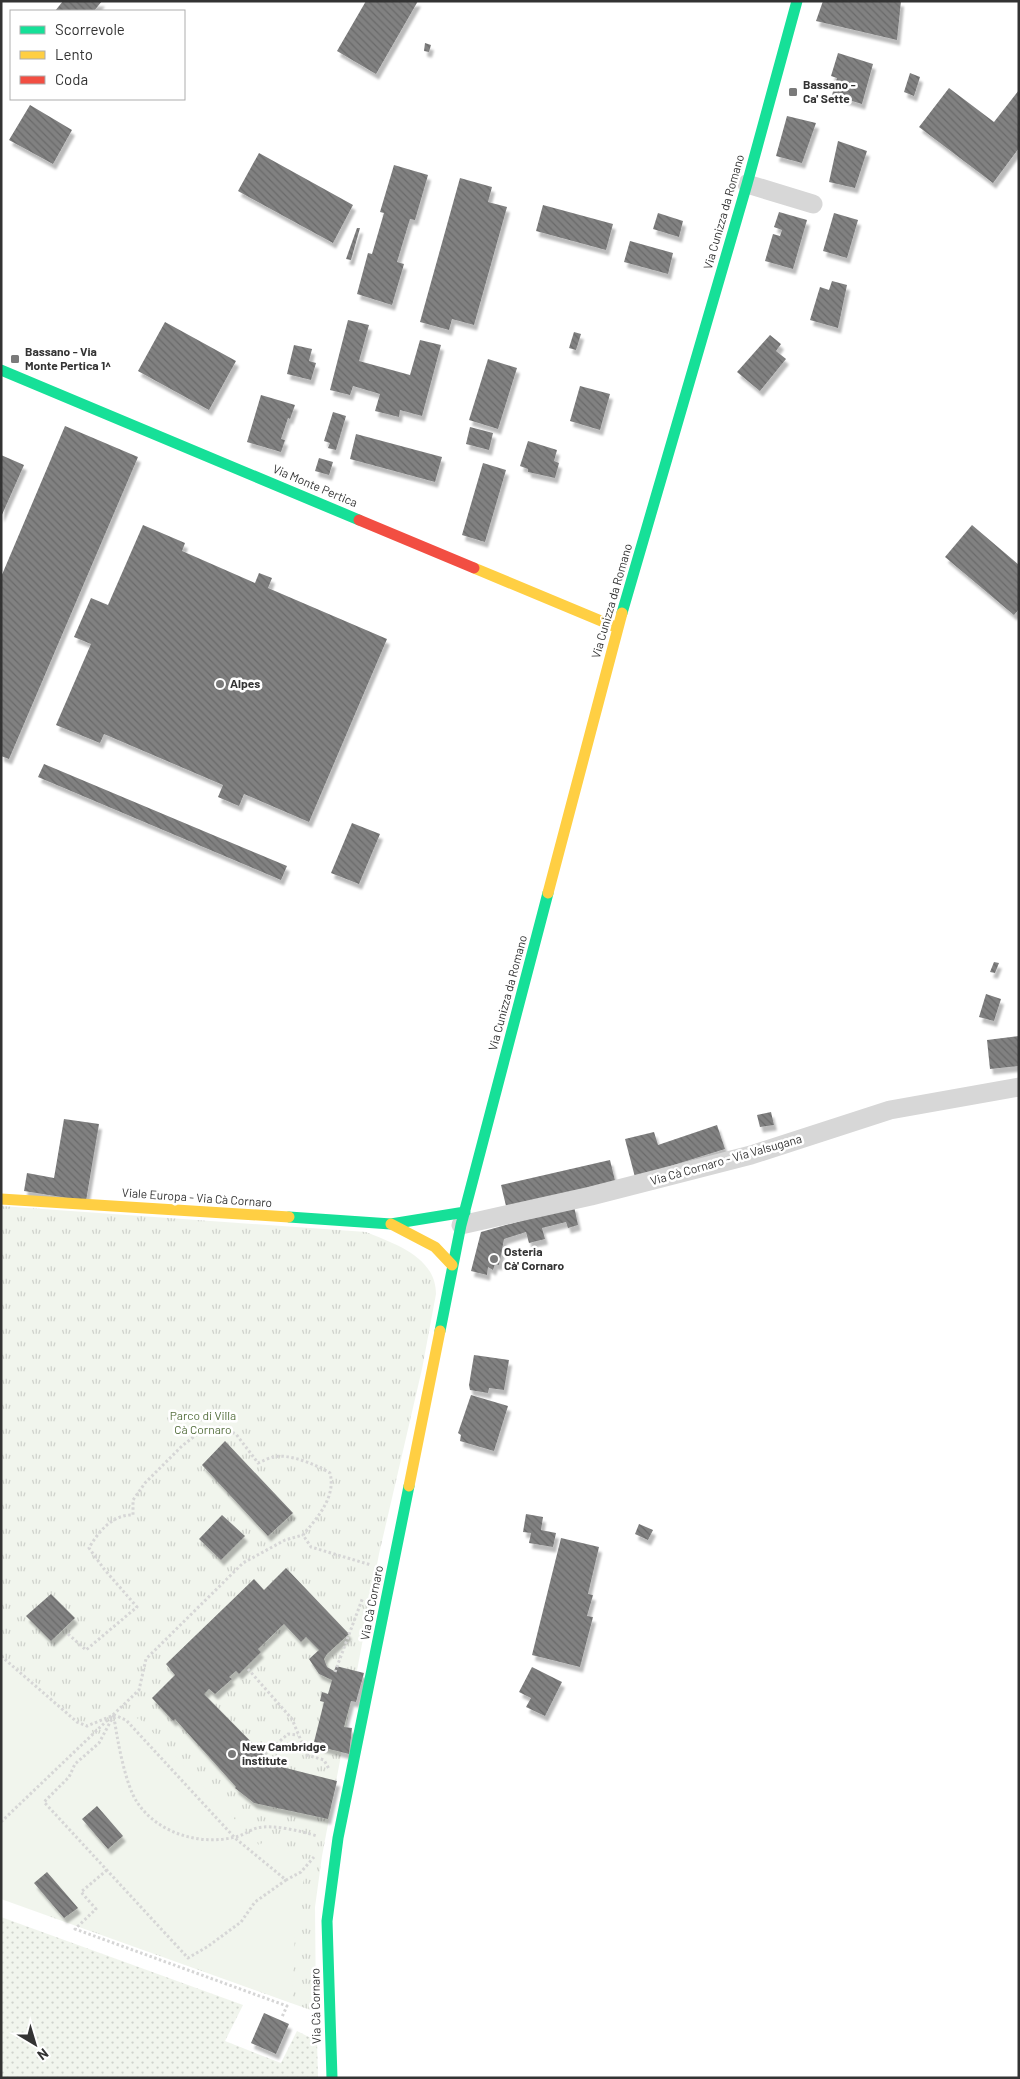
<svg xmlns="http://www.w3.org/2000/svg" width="1020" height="2079" font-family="Barlow,sans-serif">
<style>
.grass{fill:url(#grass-dots)}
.park{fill:url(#park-tufts)}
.pitch{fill:#f1f5ed}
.building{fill:url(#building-back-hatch);filter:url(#shadow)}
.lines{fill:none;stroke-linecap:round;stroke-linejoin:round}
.path{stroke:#d6d6d6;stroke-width:3;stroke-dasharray:2.5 2.5;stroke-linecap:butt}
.street{stroke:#d7d7d7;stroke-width:19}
.fast{stroke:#16e098;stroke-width:11}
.slow{stroke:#ffcf43;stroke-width:11}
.jam{stroke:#f24e42;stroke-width:11}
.poi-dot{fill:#7a7a7a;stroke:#fff;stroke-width:2}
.labels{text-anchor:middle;stroke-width:5;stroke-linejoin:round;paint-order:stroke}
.poi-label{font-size:12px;font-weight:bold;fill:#333;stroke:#fff;text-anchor:start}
.street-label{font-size:12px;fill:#333;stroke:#fff}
.park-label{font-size:12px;fill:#56703f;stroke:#fff}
</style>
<defs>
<pattern id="grass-dots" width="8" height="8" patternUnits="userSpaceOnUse" patternTransform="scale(1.25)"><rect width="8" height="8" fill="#f1f5ed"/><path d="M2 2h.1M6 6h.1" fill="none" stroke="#cfd2cc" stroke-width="1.8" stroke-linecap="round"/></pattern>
<pattern id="park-tufts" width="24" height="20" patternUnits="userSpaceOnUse" patternTransform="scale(1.25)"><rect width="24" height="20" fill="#f1f5ed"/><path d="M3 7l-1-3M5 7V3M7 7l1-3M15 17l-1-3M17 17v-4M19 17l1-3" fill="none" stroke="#cfd2cc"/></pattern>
<pattern id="building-back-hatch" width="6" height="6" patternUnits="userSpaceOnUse" patternTransform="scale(1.25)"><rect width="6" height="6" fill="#818181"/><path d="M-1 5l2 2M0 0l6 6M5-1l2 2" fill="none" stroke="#6a6a6a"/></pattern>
<filter id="shadow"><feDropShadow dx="3" dy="5.5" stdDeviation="1" flood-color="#0004"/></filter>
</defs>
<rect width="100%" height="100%" fill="#fff"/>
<path class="grass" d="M1 1917 243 2005 225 2041 281 2063 297 2031 317 2041 318 2078H1Z"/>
<path class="park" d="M1 1206 366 1232C395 1244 436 1257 436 1294L422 1369 379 1554 322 1856 315 1907 316 2012 1 1899Z"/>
<path class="pitch" d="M1 1656 48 1692 91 1737 139 1718 259 1845 267 1840C282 1846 299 1862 304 1877L295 1931 292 2003 1 1898Z"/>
<path class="building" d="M63 1H102L94 11H55Z
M366 1H418L376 74 337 51Z
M823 1H901L897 40 816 21Z
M425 43 431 45 429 52 424 51Z
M838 53 873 64 862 104 832 95 837 78 831 76Z
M910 73 920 77 914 96 904 92Z
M949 88 994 122 1019 90V148L993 183 919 127Z
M30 105 72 130 53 164 9 140Z
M787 116 816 123 802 163 776 156Z
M838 141 867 151 855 188 829 182Z
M259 153 353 205 333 243 238 191Z
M394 165 428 175 415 220 410 219 397 262 404 264 392 305 357 294 368 253 372 254 384 213 380 212Z
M460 178 492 187 488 202 507 207 474 325 452 319 449 330 420 322Z
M543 205 613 224 606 250 536 231Z
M779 212 807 220 793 269 765 261 773 234 780 236 782 230 774 227Z
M658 213 683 221 679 237 653 229Z
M834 213 858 220 847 258 823 251Z
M357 228H360L351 260 346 259Z
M630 241 673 253 668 274 624 262Z
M832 281 847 285 838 328 810 320 820 287 829 290Z
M348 320 369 325 359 361 410 375 420 340 441 345 422 416 400 410 399 417 375 411 380 394 353 386 350 395 330 390Z
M165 322 236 361 209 410 138 371Z
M574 332 581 334 576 350 569 348Z
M770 335 781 344 776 351 786 359 760 391 737 372Z
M294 345 312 349 309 361 316 363 311 380 287 374Z
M488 359 517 368 498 429 469 420Z
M580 386 610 394 600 430 570 421Z
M261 395 295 405 290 419 288 418 281 439 285 440 281 452 247 442Z
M333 412 346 416 336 450 328 448 330 443 324 441Z
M65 426 138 457 9 759 1 756V577Z
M470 427 493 433 489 450 466 444Z
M356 434 442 457 435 482 350 459Z
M528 441 557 450 554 461 559 463 555 478 528 472V469L520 466Z
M1 455 24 465 1 517Z
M319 458 333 462 329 475 315 471Z
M483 463 506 470 485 542 462 535Z
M143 525 185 543 182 551 255 583 259 573 272 578 268 588 387 639 309 822 244 794 239 806 218 797 223 785 104 734 100 743 56 725 91 644 74 637 91 598 108 605Z
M972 525 1019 565V609L1014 615 945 557Z
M44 764 287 866 281 880 38 777Z
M352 823 380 834 359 884 331 873Z
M994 962 999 963 995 973 990 972Z
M986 994 1001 999 994 1021 979 1017Z
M1019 1036V1066L990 1069 987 1040Z
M771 1112 774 1125 760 1127 757 1115Z
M64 1119 99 1124 86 1201 24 1191 27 1173 54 1178Z
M717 1125 725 1149 635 1177 625 1139 654 1132 658 1145Z
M610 1160 616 1185 507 1210 501 1185Z
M574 1206 578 1225 568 1228 566 1222 542 1228 545 1239 529 1243 526 1232 504 1239 499 1265 495 1264 493 1270 488 1267 487 1275 471 1271 481 1232Z
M474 1355 509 1360 504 1390 489 1388 488 1393 470 1390 469 1385Z
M471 1395 508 1406 494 1451 460 1441 461 1435 458 1433Z
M225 1441 293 1513 268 1536 202 1465Z
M526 1514 543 1517 541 1530 556 1533 553 1547 529 1543 531 1533 523 1532Z
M222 1515 245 1536 221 1560 199 1539Z
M639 1524 653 1530 648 1540 635 1534Z
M561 1538 599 1547 588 1594 593 1595 587 1616 593 1617 580 1667 532 1655Z
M286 1568 349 1634 327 1654 324 1659 327 1667 334 1671 336 1666 364 1673 356 1702 351 1701 344 1727 352 1728 349 1754 321 1747 322 1744 314 1742 324 1702 320 1701 322 1692 328 1694 332 1680 319 1674 309 1659 319 1650 306 1637 301 1642 284 1624 258 1649 261 1652 239 1674 236 1671 229 1677 232 1679 215 1694 209 1689 204 1694 274 1765 337 1781 328 1819 254 1803 235 1788 236 1787 175 1719 173 1721 152 1698 175 1675 166 1664 254 1579 264 1590Z
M51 1594 75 1618 51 1641 26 1616Z
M532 1667 562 1682 545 1716 526 1707 531 1698 519 1692Z
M97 1806 123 1836 108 1849 82 1819Z
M47 1872 78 1908 64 1918 34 1883Z
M264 2013 289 2024 276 2054 251 2043Z"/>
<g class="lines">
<path class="path" d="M68 1634 86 1650 137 1607 104 1569 89 1548C98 1532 113 1514 133 1515V1500L145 1483 182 1446 201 1431 220 1427 236 1434 258 1463C263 1461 268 1458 273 1457 289 1453 317 1465 330 1473 336 1497 318 1517 303 1535L311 1547 371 1565
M1 1656 77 1722 87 1726 114 1715 126 1720 235 1838 286 1880 301 1872 314 1857
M248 1669 292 1719 307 1755 324 1760 329 1769
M335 1672 363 1597
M114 1715 99 1743 75 1764 69 1777 44 1802 188 1958 207 1947 241 1922 255 1902 286 1880
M114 1717C117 1738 125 1784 137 1802 157 1833 200 1846 235 1837 243 1836 249 1830 257 1828 272 1824 301 1831 317 1836
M265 1754 288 1734 298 1735
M1 1822 139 1690 146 1659 243 1563 285 1540 303 1535
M107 1870 81 1892 96 1909 75 1929 287 2006 282 2017"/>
<path class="street" d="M747 184 813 204
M461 1225 591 1196 751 1155 890 1110 1019 1087"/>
<path class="fast" d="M1 370 359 520
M622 613 747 184 797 1
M289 1217 391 1224 465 1212
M440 1331 461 1225 548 893
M332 2078 327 1921 338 1838 409 1486"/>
<path class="slow" d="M474 568 618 628
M548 893 622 613
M1 1199 289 1217
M391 1224 435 1247 452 1265
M409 1486 440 1331"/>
<path class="jam" d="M359 520 474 568"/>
</g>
<g class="poi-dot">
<rect x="788" y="87" width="10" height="10" rx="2.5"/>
<rect x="10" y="354" width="10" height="10" rx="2.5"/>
<circle cx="220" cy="684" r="5"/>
<circle cx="494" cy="1259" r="5"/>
<circle cx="232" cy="1754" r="5"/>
</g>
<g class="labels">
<g class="poi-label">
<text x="803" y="89">Bassano -<tspan x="803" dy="14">Ca' Sette</tspan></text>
<text x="25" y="356">Bassano - Via<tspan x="25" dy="14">Monte Pertica 1^</tspan></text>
<text x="230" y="688">Alpes</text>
<text x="504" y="1256">Osteria<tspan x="504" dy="14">Cà' Cornaro</tspan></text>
<text x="242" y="1751">New Cambridge<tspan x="242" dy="14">institute</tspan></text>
</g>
<g class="street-label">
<text transform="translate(724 212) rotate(-74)" y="4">Via Cunizza da Romano</text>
<text transform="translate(315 486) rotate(23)" y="4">Via Monte Pertica</text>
<text transform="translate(612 601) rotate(-74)" y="4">Via Cunizza da Romano</text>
<text transform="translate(508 993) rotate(-75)" y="4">Via Cunizza da Romano</text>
<text transform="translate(726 1160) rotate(-16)" y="4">Via Cà Cornaro - Via Valsugana</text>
<text transform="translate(197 1198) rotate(4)" y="4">Viale Europa - Via Cà Cornaro</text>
<text transform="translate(372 1603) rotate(-79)" y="4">Via Cà Cornaro</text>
<text transform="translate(316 2006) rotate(-91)" y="4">Via Cà Cornaro</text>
</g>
<g class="park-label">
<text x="203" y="1420">Parco di Villa<tspan x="203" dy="14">Cà Cornaro</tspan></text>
</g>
</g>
<rect width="1020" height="2079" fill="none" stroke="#333333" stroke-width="5"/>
<rect x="10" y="10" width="175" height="90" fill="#ffffff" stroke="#adadad"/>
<rect x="20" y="26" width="25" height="8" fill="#16e098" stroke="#adadad"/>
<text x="55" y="35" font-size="15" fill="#333333">Scorrevole</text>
<rect x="20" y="51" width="25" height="8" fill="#ffcf43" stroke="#adadad"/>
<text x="55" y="60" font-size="15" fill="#333333">Lento</text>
<rect x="20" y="76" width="25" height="8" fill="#f24e42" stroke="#adadad"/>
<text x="55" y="85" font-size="15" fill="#333333">Coda</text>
<g transform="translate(35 2044) rotate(142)" stroke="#ffffff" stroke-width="4" paint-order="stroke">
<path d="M0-4L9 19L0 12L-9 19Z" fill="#333333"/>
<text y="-8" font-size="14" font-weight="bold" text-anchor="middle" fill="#333333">N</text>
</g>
</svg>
